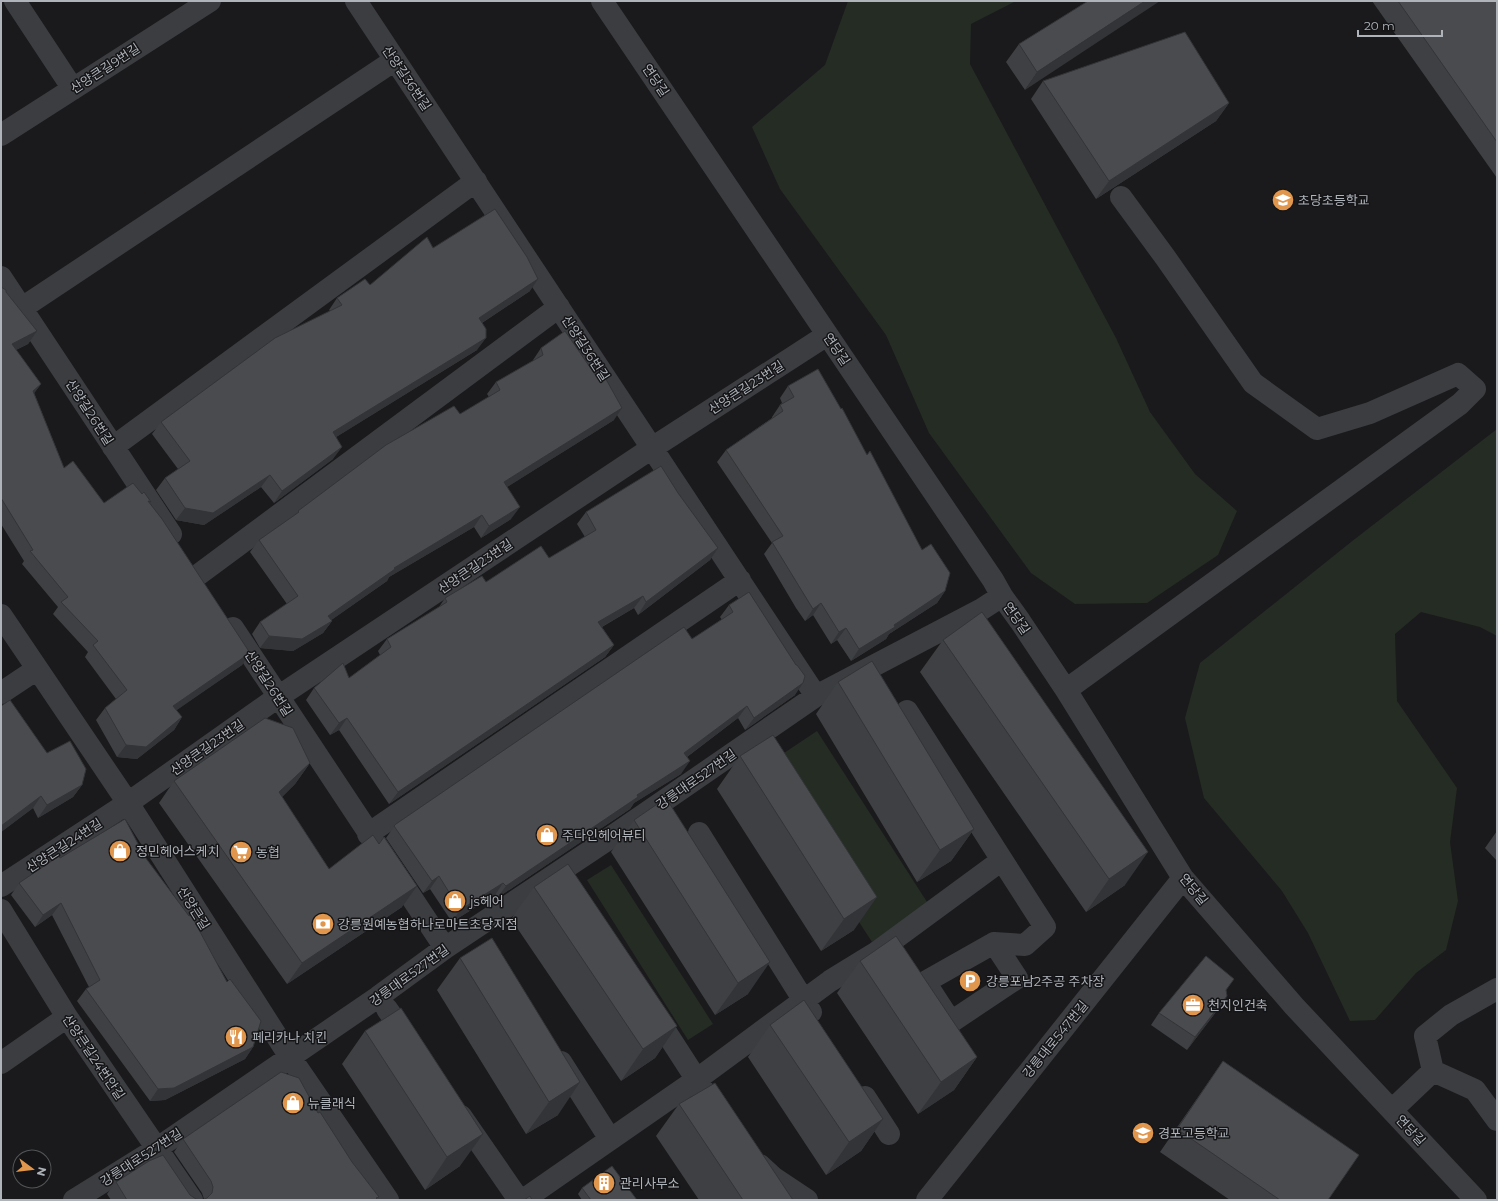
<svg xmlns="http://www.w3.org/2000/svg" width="1498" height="1201" font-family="Montserrat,'Noto Sans KR',sans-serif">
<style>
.green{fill:#242c24}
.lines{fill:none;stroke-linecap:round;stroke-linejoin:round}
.minor{stroke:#3b3d40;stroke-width:22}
.wall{fill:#3f4043}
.shaded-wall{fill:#333437}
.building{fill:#494b4e;stroke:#333437}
.labels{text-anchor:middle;stroke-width:3;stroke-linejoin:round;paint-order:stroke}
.street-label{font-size:13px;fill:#aeb4ba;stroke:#151517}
.poi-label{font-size:13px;fill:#aeb4ba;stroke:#151517;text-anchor:start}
</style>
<rect width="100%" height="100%" fill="#1a1a1c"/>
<path class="green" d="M848 1H1016L971 24 970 64 1116 338 1150 412 1195 474 1237 511 1218 555 1147 603 1075 604 1031 573 929 433 886 335 780 189 752 127 825 65Z
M1497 429V636L1480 627 1421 612 1395 634 1397 701 1457 788 1450 842 1458 901 1446 950 1416 973 1375 1020 1350 1021 1308 933 1282 891 1204 798 1185 718 1200 663 1351 542Z
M817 731 929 905 872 942 760 769Z
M611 865 713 1024 688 1040 587 880Z"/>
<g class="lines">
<path class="minor" d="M15 1 73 89
M356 1 816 696
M602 1 993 580 1002 596 1020 621 1066 690 1183 878 1294 1006 1476 1200
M1 135 210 1
M1 277 171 534
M22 308 395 60
M113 447 476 181
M198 575 559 307
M1 615 128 803 290 1057 388 1200
M233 628 445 948
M1066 690 1460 404 1475 389 1458 374 1370 413 1317 429 1253 383 1165 257 1121 197
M1 693 37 669
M699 833 811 1012
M368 834 740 580
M1 886 128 803 278 697 652 448 827 335
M1 910 67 1017 192 1200
M994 943 1017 978 951 1022 925 982 994 943 1025 945 1045 927 1002 860
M387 1009 408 1039
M653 1012 704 1091
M561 1062 610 1139
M1 1063 67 1017
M1433 1071 1475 1090 1497 1120
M865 1097 889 1134
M1392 1110 1433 1071 1425 1036 1451 1015 1497 989
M461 1116 519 1200
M760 1165 774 1178 807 1200
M74 1200 156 1149 378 997 445 948 607 840 816 696 982 609 1002 596
M523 1200 696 1080 830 981 874 954 1002 860 907 711
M927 1200 1183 878"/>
</g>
<path class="wall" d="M1088 1 1025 90 1006 62 1019 44Z
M1372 1H1497V178Z
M1043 81 1229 103 1216 121 1096 199 1031 99Z
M433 248 530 291 482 323 477 350 336 437 333 459 274 503 261 487 204 525 176 520 156 490 165 478 178 469 152 434 161 422 330 311 329 310 337 298 370 285Z
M1 287 37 331 28 344 16 350 41 384 34 393 64 468 104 503H150L250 653 242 665 176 710 182 717 174 730 137 759 117 757 96 720 105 708 116 699 85 657 88 652 53 614 58 607 22 564 24 561 1 524Z
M541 348 614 420 507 487 511 519 481 538 474 527 389 577 387 581 331 620 332 621 323 633 293 651 260 648 252 634 260 622 287 604 250 552 259 540 295 515 298 511 489 397 487 394 496 382 533 361V360Z
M788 386 867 455 945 591 937 603 889 634 886 639 851 661 837 640 831 644 813 615 805 621 796 608 764 554 772 543 717 462 726 450 772 418V417L780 405 782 403 780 398Z
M678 493 718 548 710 560 638 615 634 608 602 627 614 645 605 657 389 804 339 730 330 735 306 700 314 688 349 678 380 655 378 651 387 639 439 607 445 598 549 558 585 537 577 524 586 512Z
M729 605 796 665 795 695 745 730 738 718 687 757 681 774 634 803 630 809 497 898 495 895 452 922 430 889 423 893 386 838 396 824 722 620 720 617Z
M943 640 1125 885 1086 912 920 672Z
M838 682 974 829 951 861 917 882 816 714Z
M1 706 47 753 82 785 73 797 38 818 33 808 1 832Z
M740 756 854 930 821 951 717 789Z
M310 763 295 784 282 797 329 869 402 907 287 984 159 803 174 781Z
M634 820 748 994 715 1015 611 852Z
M1497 831V861L1485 848Z
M145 857 253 1047 245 1059 165 1100 150 1101 77 1001 86 989 89 987 52 915 35 927 11 895 19 883 60 858Z
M534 887 677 1026 655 1058 621 1081 511 919Z
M460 958 558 1115 526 1134 437 990Z
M860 961 977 1057 954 1090 918 1114 837 993Z
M1226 990 1227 996 1219 1008 1187 1050 1151 1025 1159 1013Z
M770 1025 883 1119 861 1151 826 1175 748 1057Z
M365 1031 460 1166 425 1190 342 1064Z
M1223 1061 1328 1200H1230L1160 1152Z
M679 1104 793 1200H699L656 1136Z
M318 1113 352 1162 379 1197 377 1199H204L202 1193 174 1152 183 1139Z
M116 1182 190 1195 196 1199 200 1200H111L107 1194Z
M582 1188 637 1200H582L578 1194Z"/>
<path class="shaded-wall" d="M1145 1H1160L1025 90 1037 72Z
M1229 103 1216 121 1096 199 1109 181Z
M538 279 530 291 471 330 479 318Z
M37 331 28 344 3 356 12 344Z
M486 338 477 350 325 444 333 432Z
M41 384 32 396 33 391Z
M622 408 614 420 496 494 504 482Z
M342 447 333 459 274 503 282 491Z
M270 475 261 487 204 525 176 520 185 508Z
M520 507 511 519 481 538 489 526Z
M482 515 474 527 389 577 387 581 323 626 332 621 323 633 293 651 260 648 269 636 328 616 394 568Z
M718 548 710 560 638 615 646 602Z
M945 591 937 603 889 634 886 639 851 661 859 649 894 625Z
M643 596 634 608 589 634 598 622Z
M821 603 813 615 805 621 813 609Z
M846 628 837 640 831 644 839 632Z
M614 645 605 657 389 804 398 792Z
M250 653 242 665 164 719 173 706Z
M803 683 795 695 745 730 754 718Z
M747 706 738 718 676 765 684 753Z
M182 717 174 730 137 759 117 757 126 745Z
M347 718 339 730 330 735 339 723Z
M690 761 681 774 634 803 630 809 497 898 506 886 637 795Z
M310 763 295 784 264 814 279 792Z
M82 785 73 797 38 818 47 805Z
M41 796 33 808 1 832V826Z
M974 829 951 861 917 882 940 850Z
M1148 852 1125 885 1086 912 1109 879Z
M439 876 430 889 423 893 432 881Z
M503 883 495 895 452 922 460 910Z
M417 886 402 907 287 984 302 963Z
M877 897 854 930 821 951 844 919Z
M61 903 52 915 35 927 43 915Z
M770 962 748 994 715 1015 738 983Z
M1227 996 1219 1008 1187 1050 1195 1037Z
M677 1026 655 1058 621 1081 643 1049Z
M253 1047 245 1059 165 1100 150 1101 158 1089Z
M977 1057 954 1090 918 1114 941 1082Z
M580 1082 558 1115 526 1134 549 1102Z
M883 1119 861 1151 826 1175 849 1142Z
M483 1134 460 1166 425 1190 447 1157Z"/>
<path class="building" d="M1088 1H1145L1037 72 1019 44Z
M1398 1H1497V142Z
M1185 32 1229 103 1109 181 1043 81Z
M495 209 527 257 538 279 479 318 486 329V338L333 432 342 447 282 491 270 475 213 513 185 508 165 478 190 461 161 422 275 338 342 305 337 298 365 279 370 285 427 237 433 248Z
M1 287 6 290V292L37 331 12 344 41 384 33 391 64 468 73 461 104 503 133 483 142 494 144 492 151 502 148 501 162 519 250 653 173 706 182 717 146 747 126 745 105 708 127 690 93 645 98 641 61 602 68 597 30 551 33 550 1 498Z
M565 331 596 376 602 372 622 408 504 482 520 507 489 526 482 515 394 568 395 569 328 616 332 621 302 639 269 636 260 622 298 596 259 540 299 512 298 511 386 445 454 406 460 414 500 390 496 382 543 355 541 348Z
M818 369 841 409 842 408 867 455 870 451 922 550 931 544 950 573 945 591 894 625 895 627 859 649 846 628 839 632 821 603 813 609 805 596 772 542 783 536 726 450 783 411 780 405 794 397 788 386Z
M661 466 678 493 718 548 646 602 643 596 598 622 614 645 398 792 347 718 339 723 314 688 343 663 349 678 391 647 387 639 447 602 445 598 482 576 486 582 541 546 549 558 596 530 586 512Z
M749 592 796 665H797L805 676 803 683 754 718 747 706 684 753 690 761 637 795 638 797 506 886 503 883 460 910 439 876 432 881 394 826 396 824 684 627 692 639 733 612 729 605Z
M982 612 1148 852 1109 879 943 640Z
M872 661 974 829 940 850 838 682Z
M10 700 47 753 70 741 86 769 82 785 47 805 41 796 1 826V706Z
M265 718 293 728 310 763 279 792 329 869 373 835 379 844 384 837 417 886 302 963 174 781Z
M773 735 877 897 844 919 740 756Z
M666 798 770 962 738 983 634 820Z
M125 819 145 857 189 916 191 915 227 982 230 979 261 1021 253 1047 174 1088 158 1089 86 989 100 980 61 903 43 915 19 883 59 856 60 858Z
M568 864 677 1026 643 1049 534 887Z
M896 936 977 1057 941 1082 860 961Z
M492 938 580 1082 549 1102 460 958Z
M1206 956 1234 979 1226 990 1227 996 1195 1037 1159 1013Z
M804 1000 883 1119 849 1142 770 1025Z
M401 1008 483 1134 447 1157 365 1031Z
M1223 1061 1359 1155 1328 1200H1280L1177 1129Z
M281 1072 299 1078 318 1113 320 1112 352 1162 379 1197 376 1198 378 1200H202L207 1198 212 1193 213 1187 211 1181 183 1139Z
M715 1083 793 1200H743L679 1104Z
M163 1155 190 1195 196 1199 200 1200H127L116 1182 149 1161Z
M612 1166 637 1200H591L582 1188Z
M530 1196 532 1200H524Z"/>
<defs>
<g id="school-disc" transform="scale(1.15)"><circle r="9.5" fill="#e1964d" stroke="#151517"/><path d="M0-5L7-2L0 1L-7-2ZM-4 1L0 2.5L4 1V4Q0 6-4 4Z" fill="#fff"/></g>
<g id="shop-disc" transform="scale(1.15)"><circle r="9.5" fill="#e1964d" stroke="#151517"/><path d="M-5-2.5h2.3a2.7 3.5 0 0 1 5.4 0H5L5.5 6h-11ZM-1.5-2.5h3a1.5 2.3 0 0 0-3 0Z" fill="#fff"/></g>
<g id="supermarket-disc" transform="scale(1.15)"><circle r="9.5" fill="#e1964d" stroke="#151517"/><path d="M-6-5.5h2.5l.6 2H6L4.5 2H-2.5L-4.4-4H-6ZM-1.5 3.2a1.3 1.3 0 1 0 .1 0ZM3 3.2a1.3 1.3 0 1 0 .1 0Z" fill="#fff"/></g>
<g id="bank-disc" transform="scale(1.15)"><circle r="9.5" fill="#e1964d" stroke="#151517"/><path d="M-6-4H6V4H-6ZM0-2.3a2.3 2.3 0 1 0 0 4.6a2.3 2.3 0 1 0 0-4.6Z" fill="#fff"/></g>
<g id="parking-disc" transform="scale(1.15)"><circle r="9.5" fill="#e1964d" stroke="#151517"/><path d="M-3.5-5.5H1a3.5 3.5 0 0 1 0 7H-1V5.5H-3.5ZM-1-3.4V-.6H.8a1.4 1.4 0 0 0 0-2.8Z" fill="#fff"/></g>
<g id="office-disc" transform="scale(1.15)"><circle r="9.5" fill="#e1964d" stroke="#151517"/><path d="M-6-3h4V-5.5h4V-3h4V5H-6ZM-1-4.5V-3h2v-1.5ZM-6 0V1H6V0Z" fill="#fff"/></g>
<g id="restaurant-disc" transform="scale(1.15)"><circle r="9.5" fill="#e1964d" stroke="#151517"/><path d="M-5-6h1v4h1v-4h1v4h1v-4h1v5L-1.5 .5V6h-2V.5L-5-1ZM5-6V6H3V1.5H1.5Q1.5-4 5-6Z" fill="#fff"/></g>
<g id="building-disc" transform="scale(1.15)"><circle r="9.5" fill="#e1964d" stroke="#151517"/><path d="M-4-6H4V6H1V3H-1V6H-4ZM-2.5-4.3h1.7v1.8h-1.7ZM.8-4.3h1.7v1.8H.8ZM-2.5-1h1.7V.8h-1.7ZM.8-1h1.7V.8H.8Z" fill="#fff"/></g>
</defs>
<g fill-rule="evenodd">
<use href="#school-disc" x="1283" y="200"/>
<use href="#shop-disc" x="547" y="835"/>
<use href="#shop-disc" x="120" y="851"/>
<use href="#supermarket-disc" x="241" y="852"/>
<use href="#shop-disc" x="455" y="901"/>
<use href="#bank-disc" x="323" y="924"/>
<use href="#parking-disc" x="970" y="981"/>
<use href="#office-disc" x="1193" y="1005"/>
<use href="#restaurant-disc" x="236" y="1037"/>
<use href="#shop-disc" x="293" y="1103"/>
<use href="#school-disc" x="1143" y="1133"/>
<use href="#building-disc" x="604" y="1183"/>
</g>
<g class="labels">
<g class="street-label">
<text transform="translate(105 68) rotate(-33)" y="5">산양큰길9번길</text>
<text transform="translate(407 78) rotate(56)" y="5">산양길36번길</text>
<text transform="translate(656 80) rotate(56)" y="5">연당길</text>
<text transform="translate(586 348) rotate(57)" y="5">산양길36번길</text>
<text transform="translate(837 349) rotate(56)" y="5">연당길</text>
<text transform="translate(746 387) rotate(-33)" y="5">산양큰길23번길</text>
<text transform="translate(90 412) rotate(57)" y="5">산양길26번길</text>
<text transform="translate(475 566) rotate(-34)" y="5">산양큰길23번길</text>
<text transform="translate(1017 618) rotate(55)" y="5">연당길</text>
<text transform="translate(269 683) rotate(57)" y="5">산양길26번길</text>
<text transform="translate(207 747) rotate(-35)" y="5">산양큰길23번길</text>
<text transform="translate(696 779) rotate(-35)" y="5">강릉대로527번길</text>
<text transform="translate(64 845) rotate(-33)" y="5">산양큰길24번길</text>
<text transform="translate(1194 889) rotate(51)" y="5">연당길</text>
<text transform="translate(194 908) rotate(58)" y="5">산양큰길</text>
<text transform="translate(409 975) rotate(-36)" y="5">강릉대로527번길</text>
<text transform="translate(1055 1039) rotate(-51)" y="5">강릉대로547번길</text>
<text transform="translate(94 1057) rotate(56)" y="5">산양큰길24번안길</text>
<text transform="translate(1411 1130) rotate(47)" y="5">연당길</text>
<text transform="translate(141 1157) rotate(-33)" y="5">강릉대로527번길</text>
</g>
<g class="poi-label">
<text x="1298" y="205">초당초등학교</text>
<text x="562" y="840">주다인헤어뷰티</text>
<text x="136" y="856">정민헤어스케치</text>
<text x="256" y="857">농협</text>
<text x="470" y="906">js헤어</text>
<text x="338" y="929">강릉원예농협하나로마트초당지점</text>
<text x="986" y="986">강릉포남2주공 주차장</text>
<text x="1208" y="1010">천지인건축</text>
<text x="252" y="1042">페리카나 치킨</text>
<text x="308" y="1108">뉴클래식</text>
<text x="1158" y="1138">경포고등학교</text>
<text x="620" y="1188">관리사무소</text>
</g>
</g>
<rect width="1498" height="1201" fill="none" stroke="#aeb4ba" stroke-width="4"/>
<g transform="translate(32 1169) rotate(105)"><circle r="19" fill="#151517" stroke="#525558"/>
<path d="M0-3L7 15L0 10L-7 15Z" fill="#e1964d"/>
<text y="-6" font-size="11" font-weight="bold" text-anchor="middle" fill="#aeb4ba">N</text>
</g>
<path d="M1358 30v6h84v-6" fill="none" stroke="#aeb4ba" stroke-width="2"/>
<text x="1364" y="30" font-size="12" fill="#aeb4ba" stroke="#151517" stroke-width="3" paint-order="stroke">20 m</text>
</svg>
